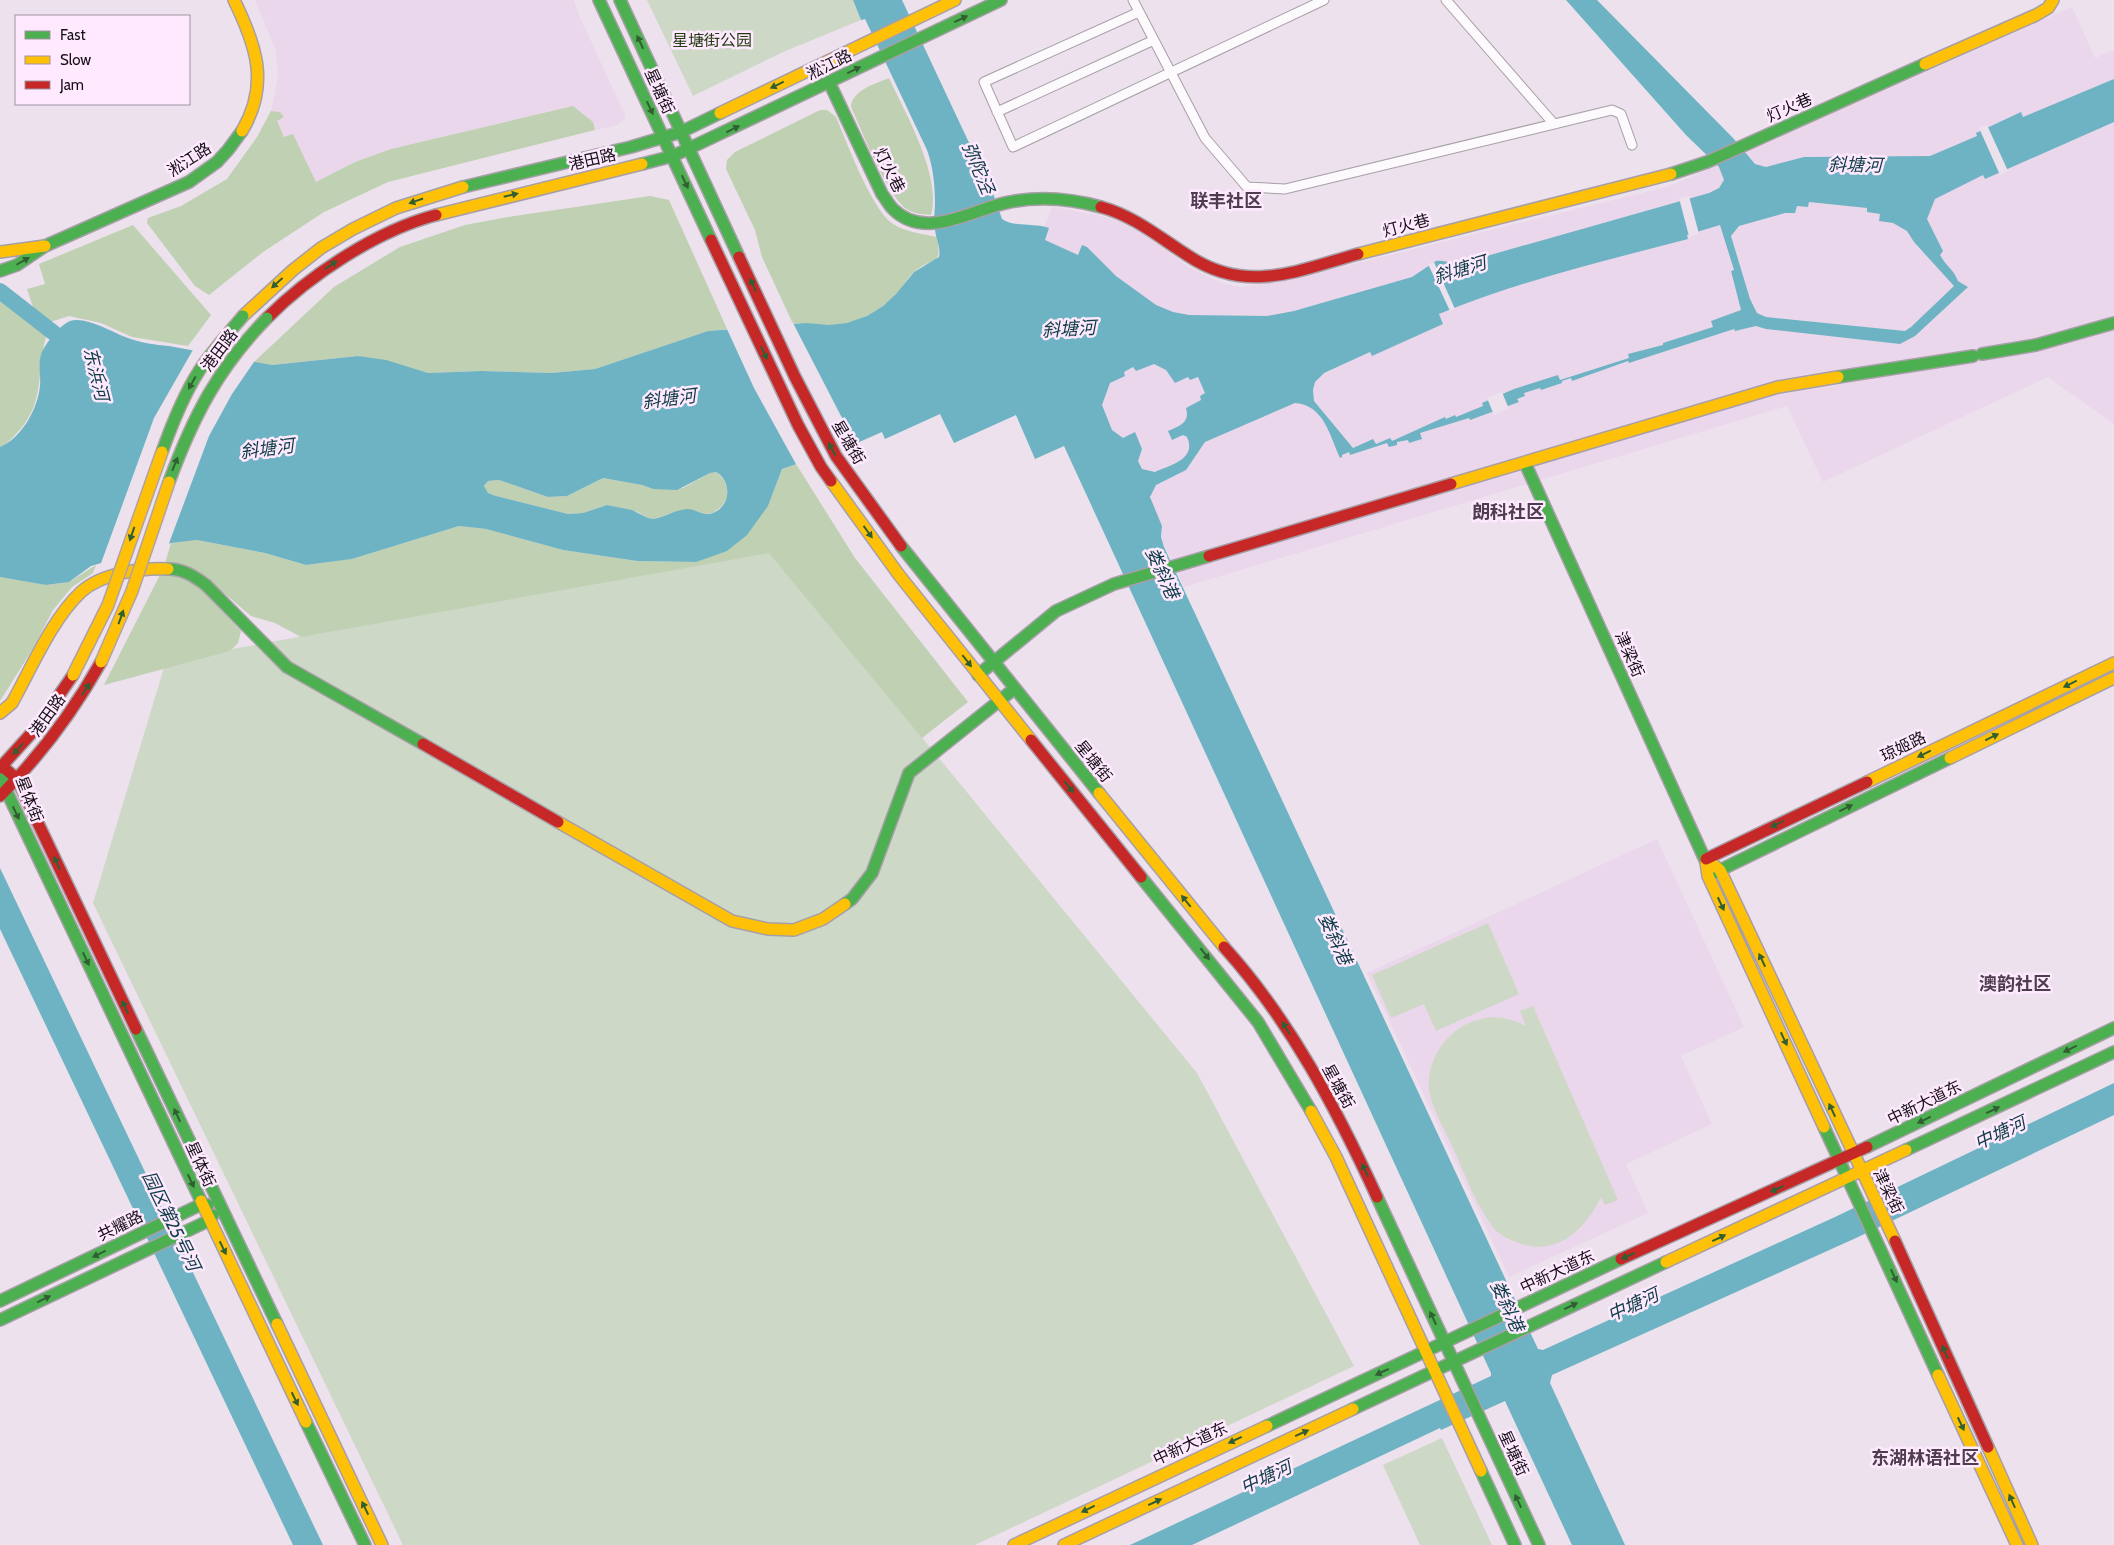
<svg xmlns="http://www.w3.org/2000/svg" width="2114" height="1545" font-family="Cabin,'Noto Sans SC',sans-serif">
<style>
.built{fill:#ebd7eb}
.green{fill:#ced8c6}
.forest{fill:#bfd0b3}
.water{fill:#6eb3c3;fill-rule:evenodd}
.pier{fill:#ece1ec}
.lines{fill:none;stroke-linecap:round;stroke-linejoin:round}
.river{stroke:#6eb3c3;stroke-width:16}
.street-casing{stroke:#a79fa7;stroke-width:11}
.fast-casing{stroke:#a79fa7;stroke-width:14}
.slow-casing{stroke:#a79fa7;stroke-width:14}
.jam-casing{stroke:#a79fa7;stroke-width:14}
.street{stroke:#fcfafc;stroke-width:9}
.fast{stroke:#4caf50;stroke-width:11}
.slow{stroke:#ffc107;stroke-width:11}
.jam{stroke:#c62828;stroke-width:11}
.fast-bridge-casing{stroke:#b1a2a3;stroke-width:14;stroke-linecap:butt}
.slow-bridge-casing{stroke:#b1a2a3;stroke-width:14;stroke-linecap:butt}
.fast-bridge{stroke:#4caf50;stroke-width:11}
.slow-bridge{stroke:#ffc107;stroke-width:11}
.oneway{fill:#315f33}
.labels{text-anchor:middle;stroke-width:5;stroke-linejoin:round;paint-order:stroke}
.park-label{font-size:16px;fill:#233d11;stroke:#fee9ff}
.street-label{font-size:16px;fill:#160f16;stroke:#fee9ff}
.water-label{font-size:18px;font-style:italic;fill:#0e3d45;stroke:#fee9ff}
.neighbourhood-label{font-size:18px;font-weight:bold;fill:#4e3d4e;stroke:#fee9ff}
</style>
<rect width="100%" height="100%" fill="#ece1ec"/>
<path class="built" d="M255 0H574L578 13 625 115V119L617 125 595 130 593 122 573 106 391 149 355 162 316 182 293 134 284 137 276 121 284 117 280 112 271 111 278 77 276 51Z
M2072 7 2095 58 2114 50V424L2048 377 1823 482 1787 406 1184 587 1162 541V526L1151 501V493L1156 485 1129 480 1035 250 1052 207 1098 215 1115 220 1142 233 1190 268 1224 284 1241 287 1284 281 1670 186Z
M1657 839 1744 1027 1681 1056 1712 1124 1626 1164 1648 1213 1509 1277 1367 973Z"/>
<path class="green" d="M647 0H853L861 20 783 52 693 96Z
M770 552 1197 1073 1354 1366 975 1545H403L93 903 166 661Z
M1488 923 1519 994 1436 1031 1424 1004 1391 1018 1372 975Z
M1533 1006 1618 1200 1605 1205 1601 1197C1584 1232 1554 1259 1514 1241 1506 1238 1497 1233 1492 1226 1475 1203 1465 1174 1453 1148 1446 1131 1430 1106 1429 1088 1427 1063 1443 1036 1465 1025 1487 1014 1504 1015 1526 1026L1520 1011Z
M1442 1438 1492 1545H1420L1383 1465Z"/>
<path class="forest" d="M889 78C905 113 942 176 931 215 922 214 913 214 905 208 885 191 863 133 851 107 852 90 875 84 889 78Z
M573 106 593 122 595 130 388 182 324 212 263 252 209 295 195 286 147 223 148 218 181 206 227 179 257 137 271 111 280 112 284 117 277 121 284 137 293 134 316 182 355 162 391 149Z
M820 110H827L836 117C847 143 872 210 893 224 905 232 924 234 937 237 942 267 935 256 916 270 908 276 903 287 896 294 880 311 855 325 831 325 818 326 806 323 793 324L762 257 755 230 726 169 727 160 735 152Z
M650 196 669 200 727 329 708 331 595 369 551 373 481 371 428 373 358 356 272 365 254 362 334 287 400 247 465 225 508 217Z
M133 225 211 315 188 346 132 337 101 323 69 316 50 322 35 313 27 289 45 284 39 264Z
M0 298 46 336C36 374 46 404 15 435 10 440 6 445 0 447Z
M796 464 855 558 968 702 922 738 769 553 301 637 275 623 251 616 217 587 175 572 192 580 241 631 238 643 230 651 104 685 164 567 171 543 197 540 265 553 306 565 352 559 459 526 486 529 563 550 637 561 696 562 768 506 782 469Z
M716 472 724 480 727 488V497L722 506 713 513 705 514 693 510 679 511 653 519 648 518 638 512 607 505 583 513 568 514 496 496 488 493 484 487 488 481 499 480 548 497 567 496 603 478 642 485 653 489 683 488 710 473Z
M96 565 93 573 72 587 53 610 32 650 0 701V577L47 585 69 582Z"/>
<path class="water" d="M853 0H902L994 196 1002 219C1013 227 1034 223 1049 228L1045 240 1078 255 1082 245 1087 247 1116 276 1156 305 1173 312 1189 315 1267 316 1294 311 1412 277 1436 261C1444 260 1452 264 1462 263L1709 193 1719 188 1724 180 1719 167 1686 135 1566 0H1597L1733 138 1755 164 1766 167 1804 157 1930 156 1977 136 1976 133 2021 112 2023 117 2114 79V122L1985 179 1983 175 1935 199 1927 219 1943 251 1940 255C1946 266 1954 270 1958 281L1968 287 1915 336 1900 344 1766 329 1756 326 1735 331 1734 329 1629 363 1628 361 1572 381 1571 378 1562 381V383L1541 390 1540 388 1524 393 1525 396 1517 399 1519 402 1470 420 1469 418 1420 433 1422 439 1409 443 1408 440 1397 442V445L1389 447 1387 443 1350 455 1349 452 1342 455V457L1340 458C1330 436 1324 405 1295 403L1205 442 1186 470 1156 485 1150 497 1162 526 1161 537 1164 547 1538 1349 1543 1350 1835 1217 2114 1083V1115L1856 1238 1552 1375 1550 1383 1625 1545H1572L1505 1401 1441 1430 1440 1428 1192 1545H1130L1491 1376V1373L1064 446 1035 459 1016 415 954 443 940 414 885 439 882 432 857 443 782 469 768 506 747 535 727 551 696 562 637 561 563 550 486 529 459 526 352 559 306 565 265 553 197 540 171 543 91 566 69 582 46 585 0 577V447C22 438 38 408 40 386 41 376 38 364 41 355 44 345 60 325 70 321 86 316 113 333 128 338 142 343 155 345 169 346L272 365 358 356 386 360 428 373 481 371 551 373 595 369 708 331 806 323 829 325 847 323 867 316 883 306 896 294 914 272 939 257C941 247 936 239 935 230 933 221 935 213 935 203 935 186 933 166 927 150L865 19 861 20ZM1809 202 1867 208V212L1880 214 1879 221 1893 223 1907 231 1914 242 1954 286 1911 327 1905 331 1766 317 1757 313 1750 299 1731 236 1739 226 1785 213H1795L1797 206 1808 207ZM1720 225 1734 270 1731 271 1741 310 1711 321 1713 327 1663 343V345L1628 354 1629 358 1560 380 1558 375 1514 389 1482 403 1483 406 1456 417 1455 415 1446 419 1445 417 1392 441 1390 438 1376 444 1373 439 1353 448 1314 401 1313 390 1315 382 1324 373 1370 352 1372 356 1443 324 1439 314C1519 281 1604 261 1688 239L1687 235ZM1154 364 1166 370 1175 383 1188 377 1190 380 1198 377 1205 393 1200 396 1201 400 1186 408C1190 423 1180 426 1168 431L1172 440 1183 435 1187 437C1197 459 1171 465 1155 472L1142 469 1138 461 1142 449 1135 432 1123 438 1112 430 1102 405 1110 383 1125 376 1124 372 1133 367 1136 371ZM716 472C732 481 731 506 713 513 704 517 696 509 687 509 675 510 665 517 653 519L648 518 632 510 607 505 583 513 568 514 496 496 488 493 484 486 488 481 499 480 548 497 567 496 603 478 642 485 653 489 677 490 710 473Z
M0 868 323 1545H293L0 929Z"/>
<path class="pier" d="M1987 125 2008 171 2000 175 1979 128Z
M1689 196 1699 234 1690 237V240L1679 198Z
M1434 262 1455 309 1450 311 1428 264Z
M792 321 841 416 859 445 797 466 754 388 726 327Z
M194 348 256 359 232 394 209 436 168 546 100 566 154 418Z
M1502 392 1509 409 1494 415 1487 398Z"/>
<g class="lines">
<path class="river" d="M0 291 68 344 69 348"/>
<g class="street-casing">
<path id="street" d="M1133 0 1205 138 1247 187 1285 189 1612 110 1621 114 1632 145
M1446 0 1554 124
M1139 12 984 82 1013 147 1324 0
M997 112 1154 40"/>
</g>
<g class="fast-casing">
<path id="fast" d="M599 0 711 240
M620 0 739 257
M829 82 882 194C886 199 889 205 893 209 926 242 974 208 1010 202 1040 196 1072 199 1101 207
M642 164 673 156 1001 0
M1671 174 1707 162 1925 64
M463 187 631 147 681 132 720 113
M0 271 17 265 45 246 189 182 217 162 228 150 242 131
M1982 354 2036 345 2114 323
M1838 377 1973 356
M1525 463 1706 862
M901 546 1099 793
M168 569C183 569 194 576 206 585L287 667 423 744
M978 675 1056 611 1114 584 1209 556
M2 766 6 790 201 1201
M1714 873 1950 758
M1141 877 1258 1022 1311 1111
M845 904 852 899 872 873 909 773 1014 689
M136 1029 277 1324
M1824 1127 1938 1375
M1867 1147 2114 1028
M1906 1150 2114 1052
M1377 1197 1539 1545
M0 1301 202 1204 208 1205
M0 1320 210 1220 213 1215
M1353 1409 1666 1262
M306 1422 365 1545
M1267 1426C1385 1371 1503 1314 1621 1259
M1481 1471 1515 1545"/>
</g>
<g class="slow-casing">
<path id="slow" d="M234 0C256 45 270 84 242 131
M1925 64 2036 15 2048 8 2053 0
M720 113 955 0
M436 215 642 164
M0 252 45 246
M1358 254 1671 174
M243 316 293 270 321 248 353 229 396 208 463 187
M831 481 899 575 1031 740
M1451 484 1778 387 1838 377
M0 713 12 703C31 669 52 619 81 592 102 573 140 568 168 569
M1950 758 2114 678
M1867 782 2114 663
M1099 793 1224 947
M558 822 732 921 768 929 794 930 823 919 845 904
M1706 859 1720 870 1895 1241
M1706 862 1708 876 1824 1127
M1311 1111 1336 1157 1481 1471
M201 1201 306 1422
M1666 1262 1906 1150
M277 1324 382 1545
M1938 1375 2017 1545
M1988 1447 2032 1545
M1014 1545 1267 1426
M1064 1545 1353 1409"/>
</g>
<g class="jam-casing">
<path id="jam" d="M1101 207C1134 216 1159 237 1187 255 1247 295 1296 271 1358 254
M711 240 798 425 821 467 831 481
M739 257 795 377 836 456 901 546
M267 318C310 275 376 231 436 215
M1209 556 1451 484
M1031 740 1141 877
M423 744 558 822
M2 766 17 779 136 1029
M0 768 38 726 73 675
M0 796C40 756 73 712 101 662
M1706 859 1867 782
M1224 947C1290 1020 1336 1108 1377 1197
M1895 1241 1988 1447
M1621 1259 1867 1147"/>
</g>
<use href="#street" class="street"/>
<use href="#fast" class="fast"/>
<use href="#slow" class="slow"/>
<use href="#jam" class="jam"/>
<g class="fast-bridge-casing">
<path id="fast-bridge" d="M162 452C172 424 183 396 199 371 212 351 228 334 243 316
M169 482C193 417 218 368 267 318"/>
</g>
<g class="slow-bridge-casing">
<path id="slow-bridge" d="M101 662 132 591 169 482
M73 675 108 605 162 452"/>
</g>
<use href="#fast-bridge" class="fast-bridge"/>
<use href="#slow-bridge" class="slow-bridge"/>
</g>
<defs><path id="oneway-solid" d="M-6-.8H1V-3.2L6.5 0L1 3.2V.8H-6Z" transform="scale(1.25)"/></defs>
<g class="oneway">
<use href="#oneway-solid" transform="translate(961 19) rotate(-25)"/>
<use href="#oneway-solid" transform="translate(640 42) rotate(-115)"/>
<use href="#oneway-solid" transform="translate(854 70) rotate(-26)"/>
<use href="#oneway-solid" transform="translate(777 85) rotate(154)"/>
<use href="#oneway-solid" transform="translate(650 108) rotate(65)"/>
<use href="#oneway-solid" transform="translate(733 129) rotate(-26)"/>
<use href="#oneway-solid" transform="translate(685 182) rotate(65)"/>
<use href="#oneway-solid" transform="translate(511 195) rotate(-13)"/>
<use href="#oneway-solid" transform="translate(416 201) rotate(161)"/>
<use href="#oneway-solid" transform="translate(23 261) rotate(-30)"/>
<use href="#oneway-solid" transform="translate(331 265) rotate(-35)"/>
<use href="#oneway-solid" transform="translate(277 283) rotate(138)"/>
<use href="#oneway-solid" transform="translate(753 285) rotate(-115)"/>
<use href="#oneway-solid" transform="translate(764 353) rotate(65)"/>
<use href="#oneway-solid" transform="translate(192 383) rotate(119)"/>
<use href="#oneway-solid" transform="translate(832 449) rotate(-119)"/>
<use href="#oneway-solid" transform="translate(175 464) rotate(-68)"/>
<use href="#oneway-solid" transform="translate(868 532) rotate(54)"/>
<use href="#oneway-solid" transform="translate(132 534) rotate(109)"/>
<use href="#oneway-solid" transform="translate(121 617) rotate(-70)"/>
<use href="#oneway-solid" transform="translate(967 661) rotate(52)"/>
<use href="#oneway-solid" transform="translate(2070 684) rotate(154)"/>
<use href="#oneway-solid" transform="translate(86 689) rotate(-57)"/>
<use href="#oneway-solid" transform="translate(1992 737) rotate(-26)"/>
<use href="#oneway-solid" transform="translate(18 749) rotate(132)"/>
<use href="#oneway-solid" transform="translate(1924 754) rotate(154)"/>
<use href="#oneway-solid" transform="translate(1069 787) rotate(51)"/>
<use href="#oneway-solid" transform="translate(1846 808) rotate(-26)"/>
<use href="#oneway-solid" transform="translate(16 813) rotate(65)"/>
<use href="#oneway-solid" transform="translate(1777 824) rotate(154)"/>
<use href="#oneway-solid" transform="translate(57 863) rotate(-115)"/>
<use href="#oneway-solid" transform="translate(1186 901) rotate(-129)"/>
<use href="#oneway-solid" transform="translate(1721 904) rotate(65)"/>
<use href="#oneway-solid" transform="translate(1205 954) rotate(52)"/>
<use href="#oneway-solid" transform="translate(86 959) rotate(65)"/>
<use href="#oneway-solid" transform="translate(1762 960) rotate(-115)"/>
<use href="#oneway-solid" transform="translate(125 1007) rotate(-115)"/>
<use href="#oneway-solid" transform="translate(1286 1028) rotate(-122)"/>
<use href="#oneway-solid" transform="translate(1784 1039) rotate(65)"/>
<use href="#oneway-solid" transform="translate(2070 1049) rotate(154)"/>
<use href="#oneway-solid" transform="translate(1832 1110) rotate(-115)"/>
<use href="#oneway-solid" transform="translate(1993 1110) rotate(-25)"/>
<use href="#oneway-solid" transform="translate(177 1115) rotate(-115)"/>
<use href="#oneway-solid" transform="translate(1924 1120) rotate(154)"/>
<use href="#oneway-solid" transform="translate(1365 1170) rotate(-115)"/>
<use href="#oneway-solid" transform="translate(191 1181) rotate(65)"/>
<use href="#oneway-solid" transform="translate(1777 1189) rotate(156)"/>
<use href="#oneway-solid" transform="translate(1719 1238) rotate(-25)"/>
<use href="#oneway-solid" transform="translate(223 1248) rotate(64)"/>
<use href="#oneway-solid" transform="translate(99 1254) rotate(154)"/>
<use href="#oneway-solid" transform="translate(1628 1256) rotate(156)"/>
<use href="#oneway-solid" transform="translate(1894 1276) rotate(65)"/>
<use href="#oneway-solid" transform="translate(44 1299) rotate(-26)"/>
<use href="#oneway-solid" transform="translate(1571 1306) rotate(-25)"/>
<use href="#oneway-solid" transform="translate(1433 1318) rotate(-115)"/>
<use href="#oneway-solid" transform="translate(1945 1352) rotate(-114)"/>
<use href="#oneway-solid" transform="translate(1382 1372) rotate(155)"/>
<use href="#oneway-solid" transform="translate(295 1399) rotate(64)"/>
<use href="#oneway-solid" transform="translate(1961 1424) rotate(65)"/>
<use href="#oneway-solid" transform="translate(1302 1433) rotate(-24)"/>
<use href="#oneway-solid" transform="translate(1235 1440) rotate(155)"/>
<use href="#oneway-solid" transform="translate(1518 1501) rotate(-115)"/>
<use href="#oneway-solid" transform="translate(2012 1501) rotate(-114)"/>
<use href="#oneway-solid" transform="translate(1155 1502) rotate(-25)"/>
<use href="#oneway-solid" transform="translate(365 1508) rotate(-116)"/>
<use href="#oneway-solid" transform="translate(1088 1509) rotate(154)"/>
</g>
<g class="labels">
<g class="park-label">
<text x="712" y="46">星塘街公园</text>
</g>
<g class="street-label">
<text transform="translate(829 64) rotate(-26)" y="6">淞江路</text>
<text transform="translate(660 91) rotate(65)" y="6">星塘街</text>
<text transform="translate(1789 107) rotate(-24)" y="6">灯火巷</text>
<text transform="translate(189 159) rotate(-33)" y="6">淞江路</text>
<text transform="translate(592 159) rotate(-13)" y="6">港田路</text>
<text transform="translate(890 170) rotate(63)" y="6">灯火巷</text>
<text transform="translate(1406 225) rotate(-15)" y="6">灯火巷</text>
<text transform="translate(219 350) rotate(-53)" y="6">港田路</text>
<text transform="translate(849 442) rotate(59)" y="6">星塘街</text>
<text transform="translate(1630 654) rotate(66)" y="6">津梁街</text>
<text transform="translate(47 715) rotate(-54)" y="6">港田路</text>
<text transform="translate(1903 746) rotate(-26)" y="6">琼姬路</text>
<text transform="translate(1094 761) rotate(51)" y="6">星塘街</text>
<text transform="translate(30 799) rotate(69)" y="6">星体街</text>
<text transform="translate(1339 1086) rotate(61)" y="6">星塘街</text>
<text transform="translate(1924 1102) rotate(-26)" y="6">中新大道东</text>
<text transform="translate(201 1164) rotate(65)" y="6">星体街</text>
<text transform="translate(1889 1191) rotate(64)" y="6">津梁街</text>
<text transform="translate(120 1225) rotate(-26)" y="6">共耀路</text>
<text transform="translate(1557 1271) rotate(-25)" y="6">中新大道东</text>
<text transform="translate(1190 1443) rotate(-25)" y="6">中新大道东</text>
<text transform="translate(1514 1453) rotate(65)" y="6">星塘街</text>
</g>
<g class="water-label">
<text transform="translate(1855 165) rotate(1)" y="6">斜塘河</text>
<text transform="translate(978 168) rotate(67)" y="6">弥陀泾</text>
<text transform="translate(1460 270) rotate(-17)" y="6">斜塘河</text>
<text transform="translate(1069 329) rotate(-3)" y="6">斜塘河</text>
<text transform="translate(96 374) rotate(76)" y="6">东浜河</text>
<text transform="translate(669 399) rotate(-7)" y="6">斜塘河</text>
<text transform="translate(267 449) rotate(-7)" y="6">斜塘河</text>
<text transform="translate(1162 573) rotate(65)" y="6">娄斜港</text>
<text transform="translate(1335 939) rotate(65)" y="6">娄斜港</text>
<text transform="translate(2000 1133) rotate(-25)" y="6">中塘河</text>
<text transform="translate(171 1221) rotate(64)" y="6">园区第25号河</text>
<text transform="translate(1633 1305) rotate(-25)" y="6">中塘河</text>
<text transform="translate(1507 1306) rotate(65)" y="6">娄斜港</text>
<text transform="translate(1266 1477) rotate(-25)" y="6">中塘河</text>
</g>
<g class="neighbourhood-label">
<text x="1226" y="207">联丰社区</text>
<text x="1508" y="518">朗科社区</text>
<text x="2015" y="990">澳韵社区</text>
<text x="1925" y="1464">东湖林语社区</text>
</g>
</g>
<rect x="15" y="15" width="175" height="90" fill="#fee9ff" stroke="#a192a2"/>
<rect x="25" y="31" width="25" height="8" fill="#4caf50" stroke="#a192a2"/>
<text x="60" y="40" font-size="15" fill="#160f16">Fast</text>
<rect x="25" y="56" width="25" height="8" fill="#ffc107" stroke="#a192a2"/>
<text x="60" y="65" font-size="15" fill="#160f16">Slow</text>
<rect x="25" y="81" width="25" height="8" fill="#c62828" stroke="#a192a2"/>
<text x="60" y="90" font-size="15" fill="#160f16">Jam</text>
</svg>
